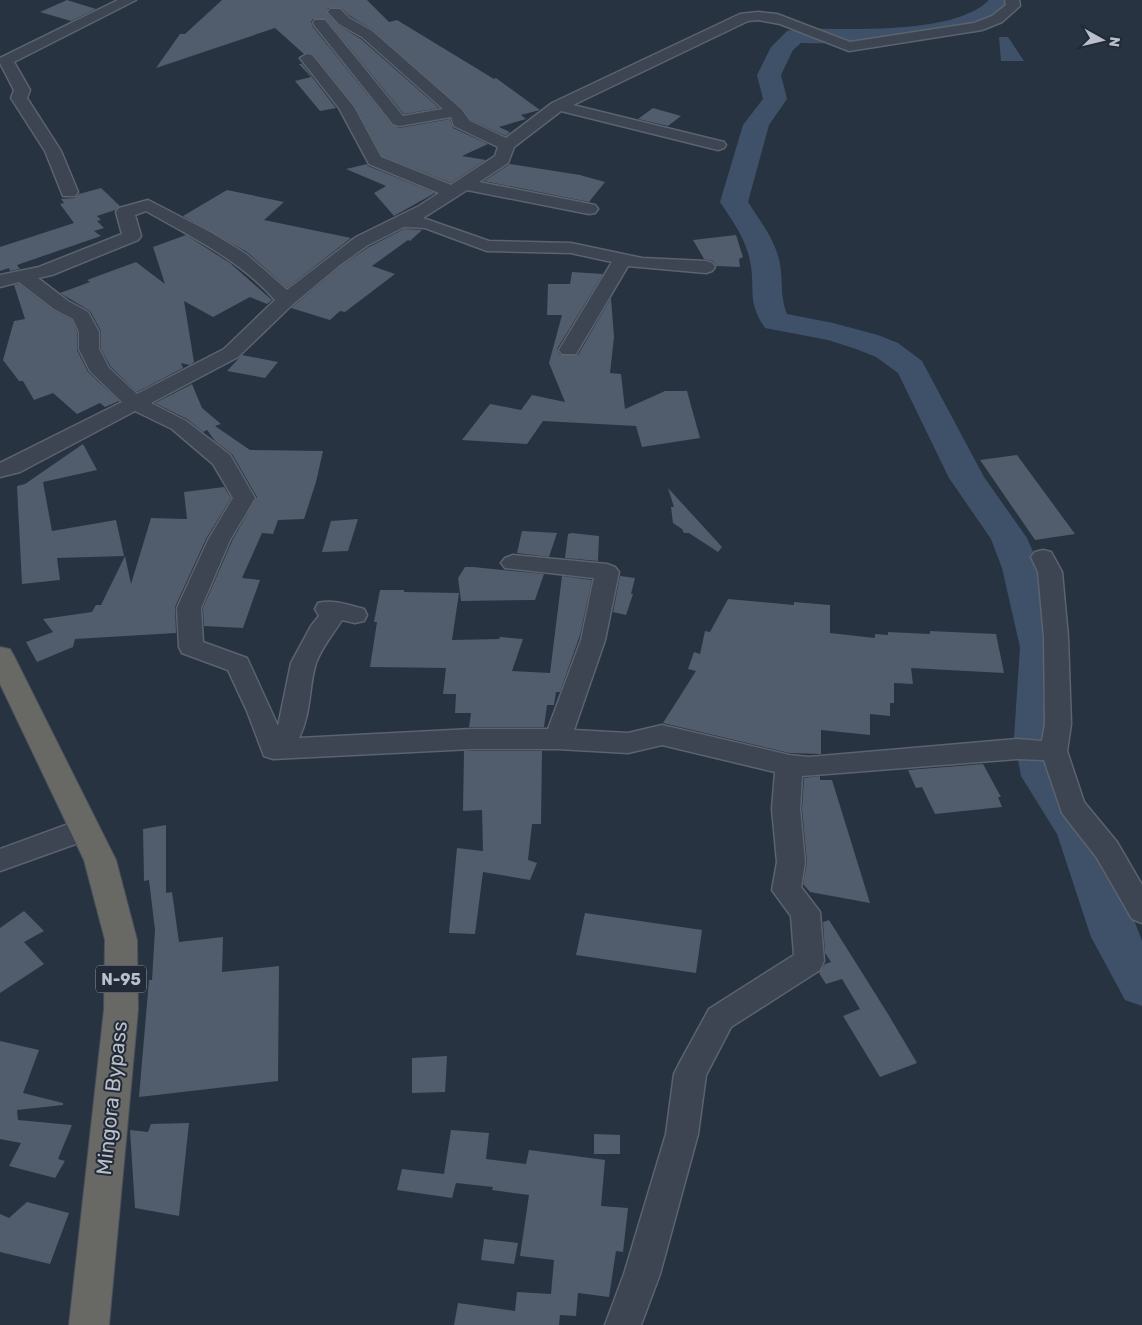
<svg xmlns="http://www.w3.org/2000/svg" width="1142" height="1325" font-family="Rubik,sans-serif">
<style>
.water{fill:#3f5169}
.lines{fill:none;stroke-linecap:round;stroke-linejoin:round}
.river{fill:#3f5169;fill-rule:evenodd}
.building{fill:#515c6c}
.minor-casing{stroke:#5a636e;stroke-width:3}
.trunk-casing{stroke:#47505b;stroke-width:2}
.minor{fill:#3c4551;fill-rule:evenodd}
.trunk{fill:#686865;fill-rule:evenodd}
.labels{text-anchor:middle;stroke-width:4;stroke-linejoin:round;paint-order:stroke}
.shield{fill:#212a36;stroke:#8b939e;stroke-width:1}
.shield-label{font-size:16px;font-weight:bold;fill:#b9c0cb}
.near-street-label{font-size:21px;fill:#b9c0cb;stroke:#212a36}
</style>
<rect width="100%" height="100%" fill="#283341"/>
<path class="water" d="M999 37H1008L1024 61H1001Z"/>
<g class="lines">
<path class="river" d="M989 0H1012C1008 6 1003 13 997 17 959 43 848 44 801 43L793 50 781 75 787 99 769 125 748 202C760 221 776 241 780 264 783 281 780 298 787 314L833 323 878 335 898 343 922 361 984 477 1027 538 1040 568 1060 647 1056 738 1064 773 1100 830 1142 941V1006L1125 1000 1091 937 1057 834 1021 776 1014 738 1020 647 1002 568 991 539 949 478 898 373 876 357 856 349 828 340 765 328C746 300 756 289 750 261 746 239 732 220 720 202L743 125 763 99 757 75 771 47 787 31C803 27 820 29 837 29 877 29 960 30 989 0Z"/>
</g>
<path class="building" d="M67 0 96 9 71 21 40 12Z
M222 0H367L389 22 397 20 494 79 496 78 540 110 521 115 526 119 499 127 510 132 506 136 471 120 462 108 373 30 350 16 341 8H328L327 13 338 25 361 39 439 108 404 114 326 19H313L311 22 313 27 392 125 399 128 450 119 453 128 488 144 462 156 486 160 451 183 382 156 355 106 313 54H304L275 28 156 68 180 34H185Z
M299 64H302L336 108 320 111 295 81 311 77Z
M653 108 681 116 668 126 638 119Z
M367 164 368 166 435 193 394 216 374 193 386 186 346 169Z
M510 164 580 175 605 182 589 202 484 181Z
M101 188 120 206 115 210 97 216 101 220 97 221 104 228 94 231 101 236 17 265 20 269 10 271 9 268 0 271V247L74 223 60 204 64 203 61 199 75 198 79 194Z
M227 190 284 202 264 220 351 238 287 288 247 252 183 216Z
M404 229 422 230 410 241 408 240 372 266 395 274 345 312 340 311 330 320 291 308 342 265 369 247Z
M186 235 230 263 272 300 267 304 250 297 213 317 184 301 194 362 190 365 181 363 183 368 137 392 111 367 101 349V331L90 311 60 293 90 282 87 280 136 262 165 284 153 247Z
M736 235 743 257 739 259 740 267 716 266 713 261 704 259 693 240Z
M572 272 603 274 557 349 560 355H578L611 298 614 337 610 373 621 374 625 409 665 391H687L700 438 642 447 636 426 543 421 527 444 462 440 490 404 521 410 532 395 565 402 549 363 562 315H547L548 284H570Z
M19 284 53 310 72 320 77 332V350L88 372 119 401 105 407 100 403 77 414 53 393 34 400 23 381H19L3 360 14 321 25 319 14 285Z
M242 355 278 362 265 378 227 371Z
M192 384 202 408 221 424 215 426 250 450 323 451 316 482 304 519 278 520 273 534 262 533 242 578 260 580 243 628 204 626 203 608 232 541 257 497 232 454 215 441 207 430 203 432 187 419 155 403Z
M83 444 97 470 43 482 52 531 116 520 124 556 57 558 60 580 22 584 17 486 25 484Z
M1017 455 1075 534 1035 540 980 460Z
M224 487 231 498 206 539 175 607 176 633 75 639 73 647 37 662 26 642 53 632 43 619 92 612 96 605H101L125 556 131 584 151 518 187 519 184 492Z
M668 488 722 547 718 552 689 533H684L682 529 673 523 671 507H674Z
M358 519 348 551 322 552 331 521Z
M522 531 557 533 549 557 517 553Z
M572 533 599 536 598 561 565 558 568 534Z
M465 567H473L544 574 535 600 461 601 458 578Z
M562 576 592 580 580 635 560 692H556L554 705H547L544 727H469L471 713H455L456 694H443L446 668 370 667 377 622H374L380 590H404V592L459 593 452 640 499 639 500 637 523 639 512 671 550 673Z
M620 576 635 578 631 594H633L626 615 613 612Z
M728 599 794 605V602L830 605V633L875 638V634L888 635V632L930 634V631L996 634 1004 673 911 668 913 684 894 683V703H890V716L870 714V735L821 730V754L789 753 663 723 696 671 688 669 694 652 700 654 705 631 710 632Z
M464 751H542L541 824H532L528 860 537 863 530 880 483 872 475 934 449 933 457 848 483 851 482 810 463 811Z
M983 764 1001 797H998L1002 807 935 814 922 787 916 788 908 770Z
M820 776V780H832L870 903 810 892 803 884 807 862 802 809 804 778Z
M166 825V893L172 892 179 942 223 937 222 972 279 966 278 1081 139 1097 149 980H152L155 930 149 880 144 881 143 829Z
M24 911 44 931 24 942 44 964 0 993V928Z
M585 913 702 930 696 973 576 955Z
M829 920 888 1014 917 1063 880 1077 843 1016 860 1009 842 979 826 984 819 973 825 964 831 962 825 953 823 922Z
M0 1041 39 1050 23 1093 63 1103V1105L17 1110 18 1120 72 1125 58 1159 65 1161 55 1178 9 1166 21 1143 0 1139Z
M447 1056 445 1092 412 1093V1058Z
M189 1123 179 1216 135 1208 130 1130 148 1132 151 1124Z
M451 1130 489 1133 486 1159 526 1164 529 1150 605 1160 601 1206 628 1208 623 1252 616 1251 609 1297 578 1293 576 1316 560 1315 559 1325H454L458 1303 515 1311 517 1292 551 1294 554 1260 520 1256 529 1195 492 1190 493 1187 456 1183 452 1198 397 1190 402 1169 444 1174Z
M594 1134 620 1135V1154H594Z
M27 1202 69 1213 50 1264 0 1252V1214L9 1218Z
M484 1239 518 1243 514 1264 481 1260Z"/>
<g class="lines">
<g class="minor-casing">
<path id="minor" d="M118 0H136L14 62 30 90 27 98 61 151 78 192 75 196H63L45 151 11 98 14 90 0 63V58Z
M1005 0H1019L1020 6 1002 22 982 30 849 51 780 24 758 20 748 21 573 105 724 142 726 145 724 148 718 150 561 111 514 147 508 163 479 182 595 205 598 209 595 213 589 214 467 190 423 218 489 241 571 243 642 258 706 261 712 263 715 267 712 271 706 273 628 266 576 354H562L559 350 612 262 571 253 487 251 425 228 404 227 368 245 341 264 293 304 238 357 151 403 186 421 230 455 255 498 230 540 201 608 203 642 247 658 278 726 291 663 311 626 319 616 315 609 318 603C333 599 349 605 364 609L367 615 364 621 355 623 342 620C333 634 322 647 316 663 308 690 312 711 299 738L472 729H548L581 640 594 578 505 568 501 563 505 558 513 555 607 564 615 567 619 572 605 640 574 730 628 733 662 725 789 755 809 757 1017 739 1042 741 1045 724 1044 637 1038 572 1031 557 1035 552 1043 550 1051 552 1062 572 1068 637 1071 724 1067 751 1084 802 1117 842 1142 885V923L1132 919 1097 858 1062 813 1044 760 1017 759 802 776 800 809 805 862 801 887 820 912 824 961 820 970 731 1027 706 1075 698 1134 660 1274 641 1325H605L624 1274 666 1134 674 1074 679 1064 709 1009 794 955 791 916 772 890 777 862 772 809 775 772 662 745 628 753 558 749H472L273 759 264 756 247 711 228 670 182 653 179 647 177 608 208 540 233 498 213 464 172 429 135 411 20 472 0 477V463L122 402 90 371 79 349V332L73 319 54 309 19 282 0 287V275L39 267 122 234 116 212 119 208 148 200 210 232 246 254 287 290 356 237 419 206 439 193 369 164 339 108 300 58 307 54 312 55 354 107 381 157 451 185 495 156 498 147 454 126 451 117 399 126 393 124 315 26 313 23 315 20H325L403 116 443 109 362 37 339 24 328 12 330 9H340L349 18 372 31 461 109 470 121 506 138 552 103 740 14 758 12 777 14 850 42 974 23 992 16 1006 5ZM146 211C192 237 240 260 275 300L224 349 137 394 109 368 99 349V332L88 312 68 301 38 278 52 275 138 240 141 236 135 215Z
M85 818 95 821 99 829 95 837 0 871V849Z"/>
</g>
<g class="trunk-casing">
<path id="trunk" d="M0 647 10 649 14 656 116 860 137 940 138 1010 109 1325H69L104 1010 105 940 84 860 0 684Z"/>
</g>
<use href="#minor" class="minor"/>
<use href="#trunk" class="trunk"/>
</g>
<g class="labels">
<rect class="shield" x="96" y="965.5" width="50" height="27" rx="4"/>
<g class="shield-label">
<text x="121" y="985">N-95</text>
</g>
<g class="near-street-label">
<text transform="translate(112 1098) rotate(-84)" y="7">Mingora Bypass</text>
</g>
</g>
<g transform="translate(1102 40) rotate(98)" stroke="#212a36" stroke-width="4" paint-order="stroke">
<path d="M0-4L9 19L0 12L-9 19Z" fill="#b9c0cb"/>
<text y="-8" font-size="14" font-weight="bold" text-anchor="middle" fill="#b9c0cb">N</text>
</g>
</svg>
